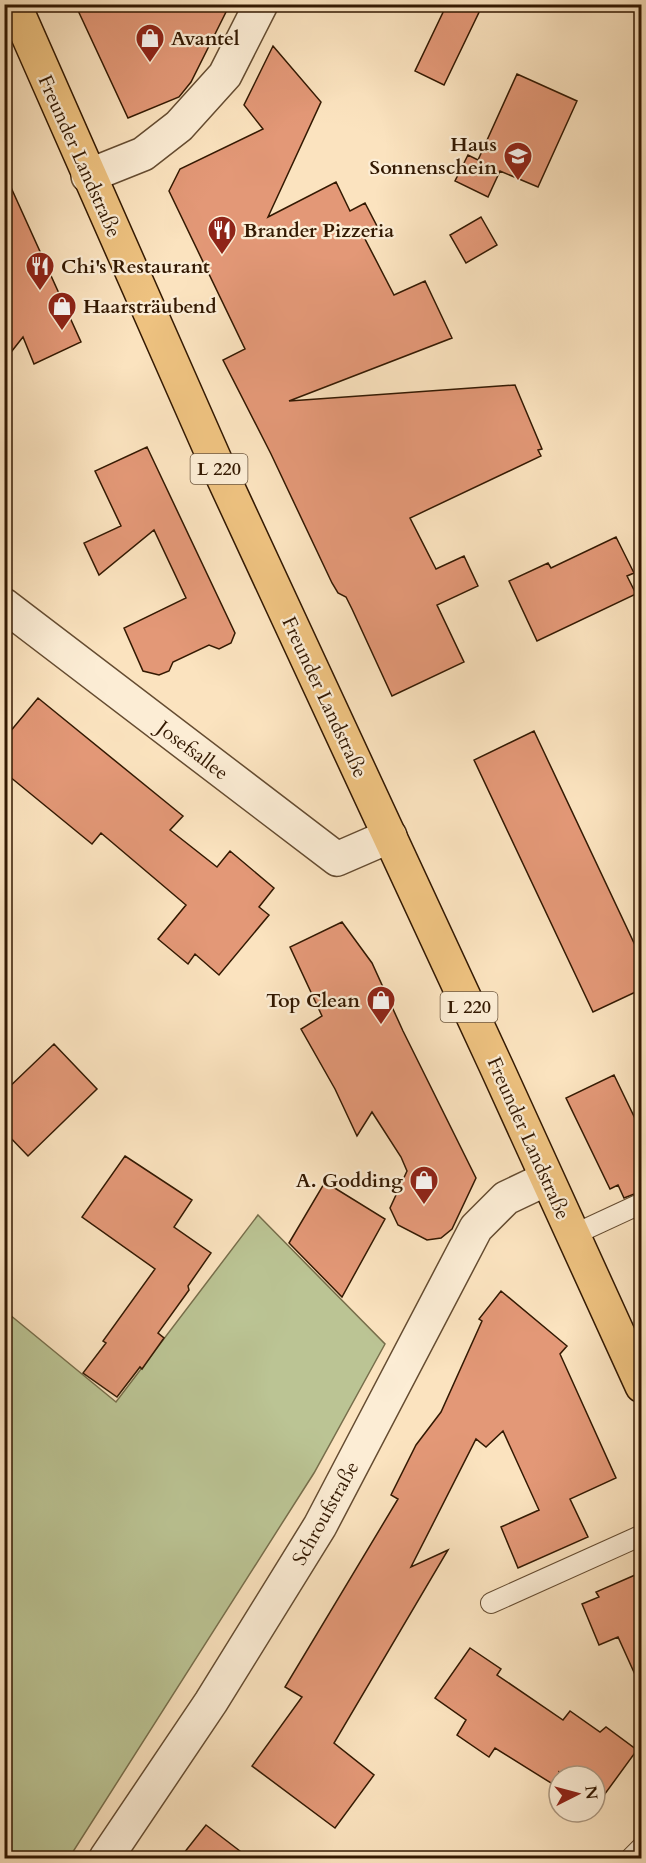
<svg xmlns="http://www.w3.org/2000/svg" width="646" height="1863" font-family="Cardo,serif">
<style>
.green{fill:#bbc494;stroke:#776e4b;stroke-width:1.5}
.building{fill:#e39877;stroke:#331902;stroke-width:1.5}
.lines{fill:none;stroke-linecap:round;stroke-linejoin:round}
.service-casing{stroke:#654c31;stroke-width:22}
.minor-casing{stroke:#654c31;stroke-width:36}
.primary-casing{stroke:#331902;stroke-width:36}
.service{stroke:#fcedd5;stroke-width:20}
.minor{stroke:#fcedd5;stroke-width:33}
.primary{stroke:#eec280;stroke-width:33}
.labels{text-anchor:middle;stroke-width:4.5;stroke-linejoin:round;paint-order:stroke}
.shield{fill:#fcedd5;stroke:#6f5941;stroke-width:1.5}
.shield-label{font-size:18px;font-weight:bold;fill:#331902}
.poi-label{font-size:20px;font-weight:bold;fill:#331902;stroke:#fcedd5;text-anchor:start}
.street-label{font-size:20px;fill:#331902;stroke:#fcedd5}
</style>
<rect width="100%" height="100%" fill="#fbe3bf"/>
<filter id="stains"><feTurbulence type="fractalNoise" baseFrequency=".00333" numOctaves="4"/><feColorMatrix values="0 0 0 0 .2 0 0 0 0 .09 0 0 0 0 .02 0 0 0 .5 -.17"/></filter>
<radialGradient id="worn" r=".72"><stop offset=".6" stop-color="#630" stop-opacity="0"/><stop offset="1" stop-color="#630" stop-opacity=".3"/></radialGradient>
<path class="green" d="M258 1215 385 1344 314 1473 69 1858H5L4 1310 116 1402Z"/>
<path class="building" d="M75 4H230L191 82 179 97 128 118Z
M447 4H483L444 85 415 71Z
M273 46 321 102 268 217 336 182 350 211 365 203 379 230 364 237 394 295 425 281 452 338 289 401 515 385 542 449 538 450 541 456 410 518 436 569 464 556 478 586 437 605 464 662 392 696 352 609 346 597 338 593 332 583 271 454 223 360 245 349 169 191 180 169 263 129 244 105Z
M517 74 577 101 538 187 500 171 488 197 455 181 468 155 478 160Z
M4 172 81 342 34 364 23 337 4 361Z
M481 217 497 245 466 263 450 235Z
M147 447 235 633 231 643 219 649 209 645 173 662 169 671 159 675 143 671 124 628 186 598 154 530 99 575 84 543 121 526 95 471Z
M616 537 634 573 627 576 636 594 537 641 509 581 548 563 551 568Z
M38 698 183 816 170 830 217 867 230 851 274 888 259 907 269 915 219 975 195 954 188 964 158 939 186 905 101 833 92 844 4 772V739Z
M534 731 642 960V989L593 1012 474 760Z
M342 922 372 963 403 1031 476 1178 452 1229 441 1238 427 1240 398 1225 390 1208 407 1171 401 1157 372 1112 357 1136 335 1089 301 1029 322 1016 290 947Z
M54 1044 97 1089 28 1156 4 1131V1092Z
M614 1075 642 1133V1191L624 1198 618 1185 610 1189 566 1098Z
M125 1156 192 1200 174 1227 211 1253 188 1286 189 1290 158 1333 164 1338 142 1369 140 1367 117 1397 83 1373 106 1343 103 1341 155 1269 82 1217Z
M325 1182 385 1219 342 1297 289 1243Z
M501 1291 567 1346 560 1354 616 1478 570 1499 588 1537 518 1568 501 1527 539 1510 503 1431 486 1447 476 1439 411 1567 448 1550 334 1743 374 1775 335 1828 252 1766 302 1697 285 1687 398 1499 391 1495 416 1445 441 1412 482 1321 479 1319Z
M642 1572V1690L618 1637 599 1645 582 1604 599 1597 596 1592Z
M470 1648 501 1669 497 1675 563 1720 570 1711 600 1732 606 1727 637 1750 599 1802 595 1799V1776H564L559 1772V1788L495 1748 489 1757 457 1735 466 1720 435 1698Z
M206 1825 249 1858H180Z"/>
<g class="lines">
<g class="service-casing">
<path id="service" d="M573 1235 642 1203
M491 1603 642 1535
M631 1858 642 1847"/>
</g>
<g class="minor-casing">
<path id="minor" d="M88 176 143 154 179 126 225 75 261 4
M4 605 337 859 390 836
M106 1858 211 1702 320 1526 476 1228 506 1198 546 1179"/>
</g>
<g class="primary-casing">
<path id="primary" d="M14 4 215 460 497 1068 642 1386"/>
</g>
<use href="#service" class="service"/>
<use href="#minor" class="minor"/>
<use href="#primary" class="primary"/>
</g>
<defs>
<g id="shop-pin" transform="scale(1.5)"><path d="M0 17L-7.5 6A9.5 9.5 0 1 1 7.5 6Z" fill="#8f2418" stroke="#fcedd5"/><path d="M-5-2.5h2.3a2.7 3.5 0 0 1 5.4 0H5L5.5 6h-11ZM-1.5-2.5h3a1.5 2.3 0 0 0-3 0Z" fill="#fff"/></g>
<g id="school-pin" transform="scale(1.5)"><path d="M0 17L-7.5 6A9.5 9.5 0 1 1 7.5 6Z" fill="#8f2418" stroke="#fcedd5"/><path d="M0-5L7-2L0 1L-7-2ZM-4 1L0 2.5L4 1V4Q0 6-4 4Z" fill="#fff"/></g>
<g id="restaurant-pin" transform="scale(1.5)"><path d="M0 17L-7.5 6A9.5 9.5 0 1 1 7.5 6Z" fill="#8f2418" stroke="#fcedd5"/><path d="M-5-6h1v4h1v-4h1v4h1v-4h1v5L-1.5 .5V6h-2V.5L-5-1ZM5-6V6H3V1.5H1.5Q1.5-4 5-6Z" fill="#fff"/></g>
</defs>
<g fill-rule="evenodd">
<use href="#shop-pin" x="150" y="38"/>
<use href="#school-pin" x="518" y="156"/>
<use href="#restaurant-pin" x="222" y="230"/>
<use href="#restaurant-pin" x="40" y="266"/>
<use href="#shop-pin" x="62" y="306"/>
<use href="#shop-pin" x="381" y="1000"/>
<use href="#shop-pin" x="424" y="1180"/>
</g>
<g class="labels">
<g class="shield">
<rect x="190.5" y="454" width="57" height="30" rx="4.5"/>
<rect x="440.5" y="992" width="57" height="30" rx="4.5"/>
</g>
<g class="shield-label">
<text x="219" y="475">L 220</text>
<text x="469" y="1013">L 220</text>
</g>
<g class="poi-label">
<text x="171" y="45">Avantel</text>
<text x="497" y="151" text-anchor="end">Haus<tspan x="497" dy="23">Sonnenschein</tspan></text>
<text x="243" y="237">Brander Pizzeria</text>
<text x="61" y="273">Chi's Restaurant</text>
<text x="83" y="313">Haarsträubend</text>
<text x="360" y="1007" text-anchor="end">Top Clean</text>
<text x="403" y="1187" text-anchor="end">A. Godding</text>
</g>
<g class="street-label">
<text transform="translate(80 156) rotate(66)" y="7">Freunder Landstraße</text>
<text transform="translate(325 697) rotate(65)" y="7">Freunder Landstraße</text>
<text transform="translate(193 750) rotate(37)" y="7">Josefsallee</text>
<text transform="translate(529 1138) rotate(66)" y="7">Freunder Landstraße</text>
<text transform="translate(325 1513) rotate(-61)" y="7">Schroufstraße</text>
</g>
</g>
<rect width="646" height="1863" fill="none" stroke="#fbe3bf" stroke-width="24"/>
<rect x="6" y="6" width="634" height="1851" fill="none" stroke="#331902" stroke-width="3"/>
<rect x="12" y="12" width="622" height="1839" fill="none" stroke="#331902" stroke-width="1.5"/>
<g transform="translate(577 1794) rotate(84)"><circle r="28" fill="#fcedd5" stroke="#ac9881" stroke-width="1.5"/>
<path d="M0-4.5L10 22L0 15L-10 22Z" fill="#8f2418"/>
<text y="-9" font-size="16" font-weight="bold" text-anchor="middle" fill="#331902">N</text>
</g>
<rect width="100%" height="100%" filter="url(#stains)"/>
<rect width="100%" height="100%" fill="url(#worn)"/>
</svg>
